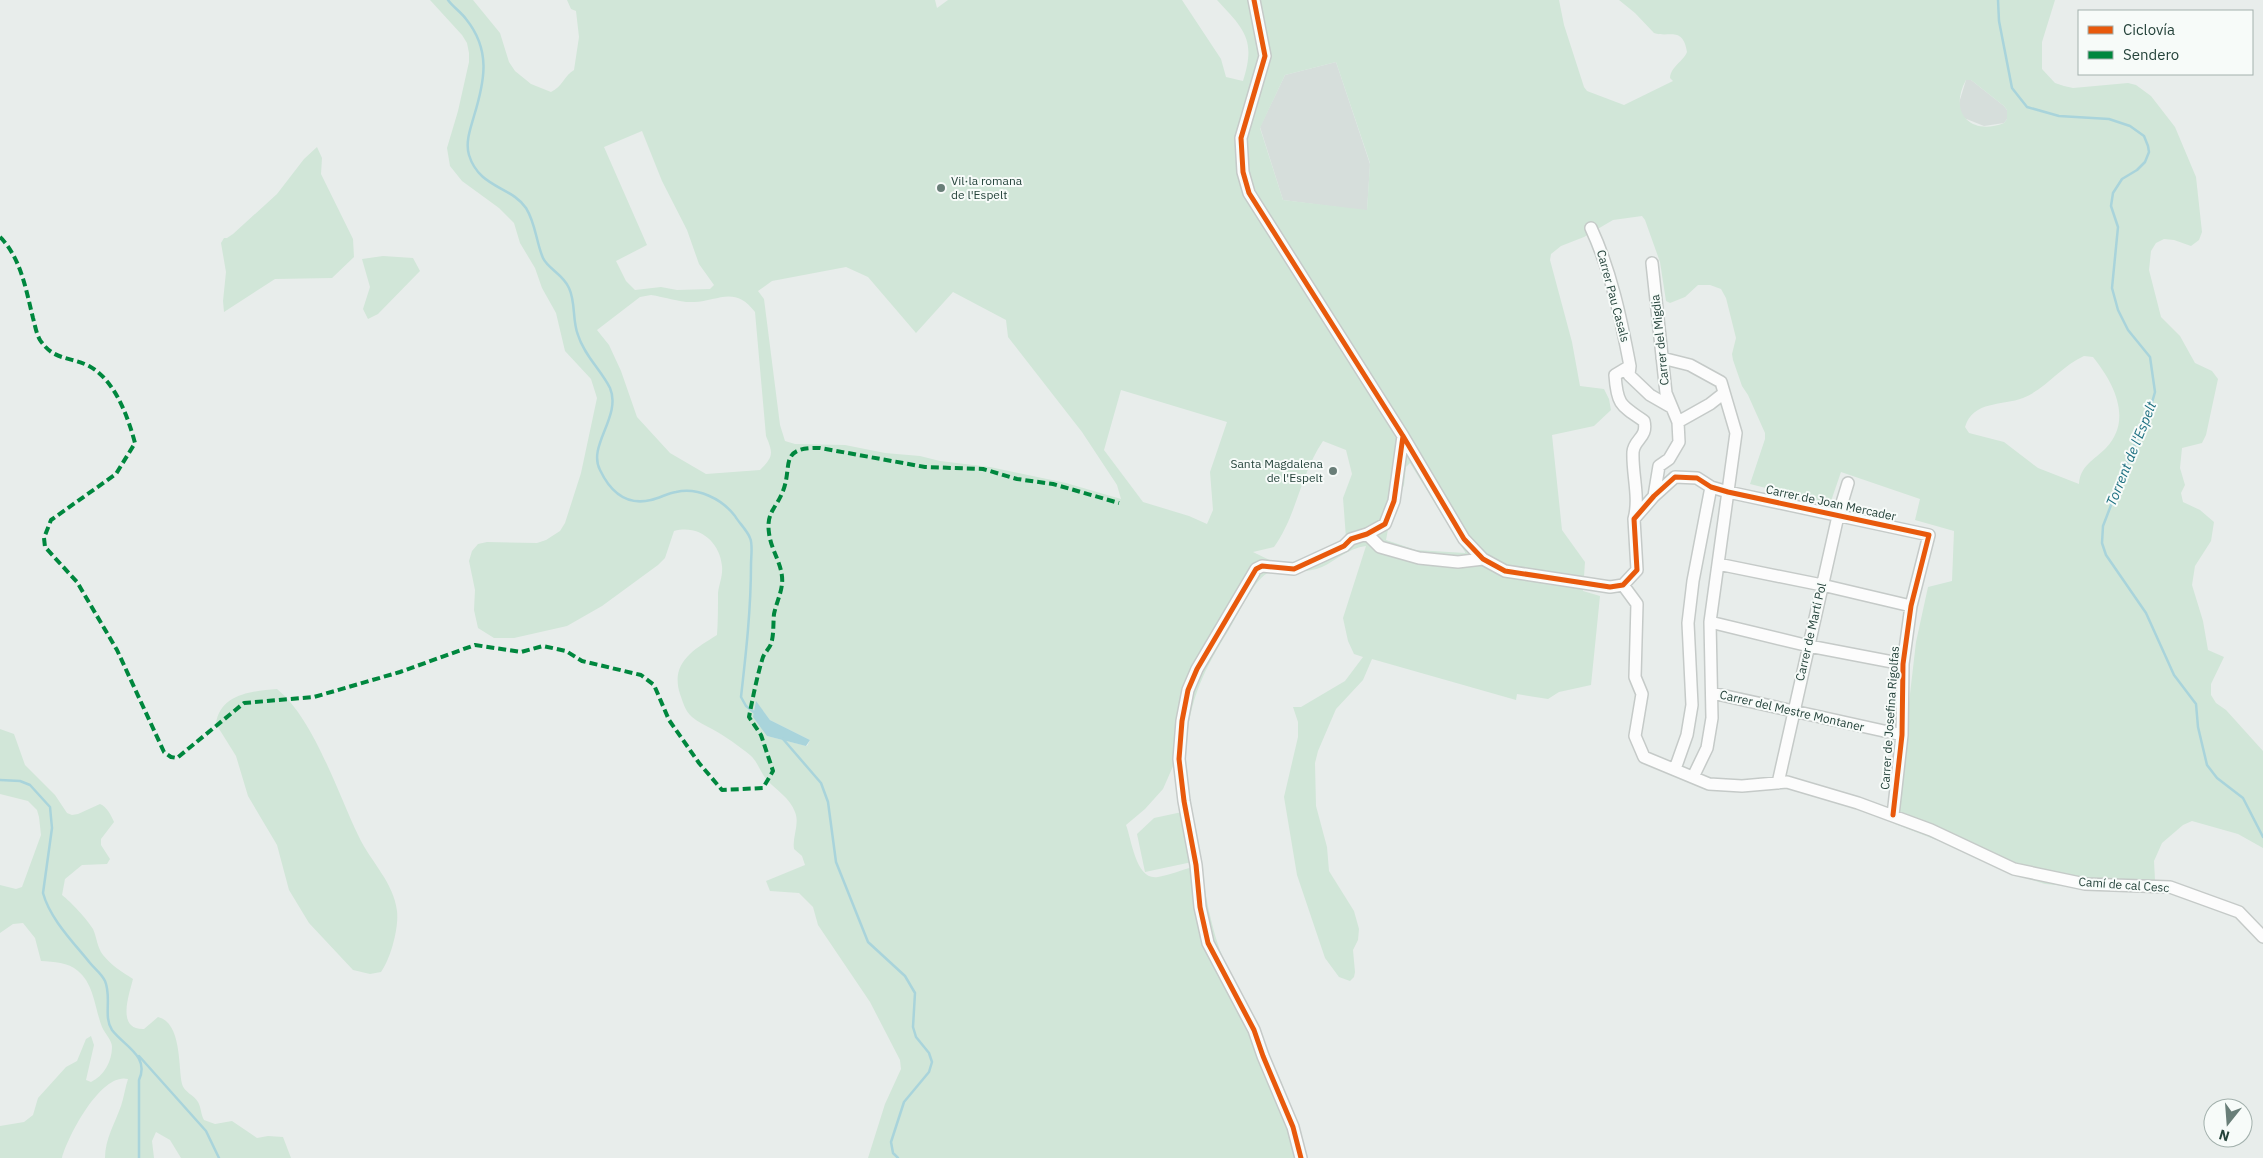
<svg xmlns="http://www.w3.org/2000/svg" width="2263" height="1158" font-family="'IBM Plex Sans',sans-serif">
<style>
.built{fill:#d6dedb}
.green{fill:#d1e6d8;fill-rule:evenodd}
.water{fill:#a9d4db}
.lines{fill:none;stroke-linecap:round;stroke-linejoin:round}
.stream{stroke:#a9d4db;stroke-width:2.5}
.minor-casing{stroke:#c5cac8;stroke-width:14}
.minor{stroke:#fcfcfc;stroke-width:11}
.quiet{stroke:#00873e;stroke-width:4;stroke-dasharray:8 4;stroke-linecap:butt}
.cycleway-casing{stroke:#f7fbf9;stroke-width:8}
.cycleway{stroke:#e8590c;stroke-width:5}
.poi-dot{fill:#697e78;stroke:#f7fbf9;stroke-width:2}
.labels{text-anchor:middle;stroke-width:4;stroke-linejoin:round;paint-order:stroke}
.poi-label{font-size:12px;fill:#24423a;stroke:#f7fbf9;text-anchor:start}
.street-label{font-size:12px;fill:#24423a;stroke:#f7fbf9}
.water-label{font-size:14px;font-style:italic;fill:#1c6f80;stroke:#f7fbf9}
</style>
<rect width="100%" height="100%" fill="#e8edeb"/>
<path class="built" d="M1336 62 1370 164 1367 211 1283 200 1260 127 1285 75Z
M1966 80H1971L2004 106 2007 110V119L2004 123 1984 126 1964 118 1960 112 1959 103Z"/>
<path class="green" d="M430 0H473L500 33 509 62 515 71 531 84 551 92C562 87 565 75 574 70L579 37 576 11 571 9 567 0H935L937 8 948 0H1182L1221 59 1226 77 1243 81C1256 40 1245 30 1217 0H1559L1564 25 1584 87 1587 91 1624 105 1673 81 1670 78C1671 66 1683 62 1687 52 1683 26 1669 38 1654 33L1635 13 1619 0H2055L2042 42V69L2055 83 2064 86 2073 88 2128 83 2136 85 2151 96 2175 127 2196 177 2202 232 2199 240 2191 246 2174 240 2164 239 2156 243 2151 251 2149 270 2161 317 2180 336 2195 363 2212 371 2218 379 2206 435 2202 443 2182 448 2180 468 2185 485 2181 493 2183 502 2200 510 2214 522 2211 541 2195 566 2192 585 2203 621 2208 650 2224 657 2211 684V695L2216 703 2226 710 2263 751V848L2238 834 2192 821 2183 825 2162 843 2154 861 2155 880 2149 888 2139 891H2121L2045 884 2007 872 1983 858 1895 824 1916 642 1928 587 1952 581 1954 531 1915 520 1920 499 1841 472 1830 504 1750 484 1765 439V433L1748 395 1742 386 1733 360 1732 354 1736 338 1726 298 1721 289 1710 285H1698L1685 297 1670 303 1666 301 1660 262 1645 220 1642 216 1613 220 1584 237 1561 246 1551 254 1550 260 1572 342 1580 386 1604 389 1609 399 1611 410 1594 426 1552 435 1562 530 1585 562 1583 591 1600 596 1591 685 1559 692 1548 699 1517 694 1516 700 1372 659 1363 680 1336 709 1318 751 1315 763 1316 806 1327 847 1329 871 1354 911 1359 929 1358 940 1353 950 1355 972 1354 977 1350 981 1339 977 1325 958 1297 875 1284 797 1298 737V722L1293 707H1301L1345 681 1363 657 1354 654 1348 641 1343 618 1366 546C1348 548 1337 560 1322 567 1304 575 1287 568 1270 572 1255 576 1236 619 1227 633 1201 674 1187 707 1186 756 1186 765 1185 774 1186 783 1189 806 1195 830 1199 853 1205 891 1210 928 1225 963 1253 1027 1292 1089 1306 1158H868L885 1104 901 1069 900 1060 870 1002 818 925 813 907 799 893 770 891 766 881 805 865 802 856 794 849C792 837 800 824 795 812 790 798 776 790 767 780 760 772 758 762 750 755 739 746 725 736 712 729 705 725 698 722 692 717 685 711 683 702 680 694 670 663 693 650 717 635 718 621 718 607 718 593 719 584 723 576 722 566 720 542 699 524 674 531L665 558 658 565 602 606 567 626 514 638H494L478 628 474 610 475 590 469 561 472 551 478 544 487 542 537 543 546 540 560 531 565 523 581 473 597 398 591 379 565 351 556 313 542 288 535 268 520 243 514 223 499 208 462 181 450 166 447 148 458 111 469 62V53L467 43 462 35ZM1336 62 1370 163 1367 210 1283 200 1260 128 1285 75ZM1966 80H1971L2004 106 2007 110V119L2004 123C1971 136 1948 113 1966 80ZM642 131 662 181 687 230 699 264 714 285 710 289 677 290 661 287 635 290 626 281 616 261 647 245 604 147ZM846 267 868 277 916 333 953 292 1006 320 1008 337 1082 432 1117 485 1121 499 1066 483 990 467 940 461 920 456 885 453 845 445 795 444 785 441 780 425 764 299 758 291 772 281ZM651 295C665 297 681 303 694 302 718 301 735 285 755 312L766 436C773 453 774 456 760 470L706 474 670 453 637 417 621 371 609 345 597 330 640 297ZM2084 356 2093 357C2114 383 2133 420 2106 448 2094 460 2080 466 2079 484L2038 468 2004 442 1969 433 1965 427C1973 400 2003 406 2023 398 2046 389 2061 366 2084 356ZM1121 390 1227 422 1210 472 1213 510 1207 524 1189 516 1143 502 1104 450ZM1323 441 1346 450 1352 474 1343 498 1346 538 1293 563 1280 565 1253 552 1274 547C1297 515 1300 475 1323 441ZM1410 463 1465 552V553L1416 550 1386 540 1389 524 1404 485 1406 467ZM756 702 770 720 810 740 807 746 767 736ZM1174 764 1182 812 1154 818 1137 834 1145 872 1192 862 1193 867C1181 870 1170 875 1158 877 1136 881 1132 841 1126 825L1145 809 1163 789Z
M317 147 322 158 321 174 353 239 354 257 332 278 275 279 224 312 223 301 226 272 221 243 224 238H227L233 234 277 194 304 159Z
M383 256 413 258 420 271 378 314 368 319 363 309 370 287 362 259Z
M277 689C314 719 338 794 359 837 371 862 394 883 397 911 399 927 391 958 381 972L370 974 353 970 309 923 289 890 277 845 248 796 236 756 216 724C220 694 252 691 277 689Z
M0 729 14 734 25 765 55 795 67 813 72 815 78 814 100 804C107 807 111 815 114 822L101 839V845L110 859 107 864 82 865 65 879 62 895C71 902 87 919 93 929 97 938 97 947 103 955 111 965 122 972 133 979 129 995 116 1030 144 1029L158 1017C182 1023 178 1066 182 1084 184 1092 194 1095 198 1102 201 1107 201 1115 204 1120L215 1124 232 1121 257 1138 268 1136 283 1137 291 1158H181L170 1140 156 1132 152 1141 154 1158H105C105 1139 115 1123 121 1106 124 1097 125 1088 128 1079 101 1072 68 1136 62 1158H0V1126L24 1122 33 1115 38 1098 66 1067 77 1061 86 1039 91 1036 94 1045 86 1080 91 1082C104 1076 112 1061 112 1047 112 1040 105 1034 102 1027 95 1009 94 984 78 971 68 962 54 962 41 961L35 938 23 923 13 924 0 933V885L16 889 22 887 41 835 39 817 37 810 28 801 0 794Z"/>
<path class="water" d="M756 701 770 720 810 740 806 746 767 736 753 717Z"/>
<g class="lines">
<path class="stream" d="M448 0C453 7 461 12 466 19 491 50 485 80 474 116 471 127 465 142 469 155 479 188 511 186 526 208 536 224 536 242 543 258 548 269 563 274 569 288 576 303 572 320 578 335 584 355 601 370 610 388 622 416 587 446 600 470 610 491 626 506 651 500 660 498 668 493 676 492 698 487 722 499 735 516 739 523 747 530 750 538 753 544 751 557 751 564 751 609 746 653 741 697L746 706 755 713
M1998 0 1999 21 2012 88 2027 107 2059 116 2109 119 2130 126 2144 136 2148 146 2149 152 2145 162 2137 170 2122 179 2113 193 2111 206 2118 227 2112 288 2118 310 2128 330 2150 357 2155 392 2147 420 2133 448 2103 526 2102 543 2106 555 2146 613 2174 675 2196 704 2198 727 2207 765 2217 778 2243 798 2263 837
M783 739 821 783 828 802 836 862 868 942 905 976 915 993 913 1027 916 1037 929 1053 932 1062 929 1072 904 1102 891 1142 893 1153 898 1158
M0 780 20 781 30 785 50 807 52 828 43 893C50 919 74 943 90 963 95 969 102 974 105 981 112 997 103 1017 112 1030 124 1046 150 1056 139 1080V1158
M139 1056 206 1131 219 1158"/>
<g class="minor-casing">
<path id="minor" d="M1254 0 1265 56 1241 138 1243 172 1249 193 1403 436 1464 539 1483 559 1505 571 1610 587 1623 585 1637 570 1634 519 1654 496 1675 477 1697 478 1711 487 1728 492 1929 535 1911 606 1903 664 1902 735 1893 815
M1591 228C1611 271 1621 319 1630 366L1629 375 1650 395 1671 407
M1652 263 1666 393 1678 422 1679 442 1669 459 1659 466 1654 496
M1662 358 1690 365 1721 382 1736 433 1710 622 1712 718 1707 748 1693 777
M1630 366 1615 375C1617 404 1620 405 1644 421 1648 438 1634 439 1633 452 1632 474 1640 498 1634 519
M1678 422 1710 404 1724 393
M1367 534 1380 547 1419 558 1458 562 1483 559
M1718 564 1822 585 1911 606
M1623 585 1637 604 1635 677 1642 694 1635 736 1644 757 1709 784 1742 786 1787 782 1858 803 1931 830 2014 869 2085 884 2170 887 2239 912 2263 937
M1710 622 1809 646 1903 664
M1712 693 1902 735
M1675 769 1687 735 1692 705 1688 623 1693 581 1711 487
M1778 783 1838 516 1848 483
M1301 1158 1293 1127 1263 1056 1254 1030 1208 943 1200 907 1196 865 1184 801 1179 759 1182 721 1188 690 1197 669 1256 569 1262 566 1294 569 1344 546 1351 539 1367 534 1385 524 1394 501 1403 436"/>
</g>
<use href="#minor" class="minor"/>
<path class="quiet" d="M0 237C21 258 26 290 33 318 35 325 36 333 40 340 54 361 69 356 89 366 115 380 128 417 135 443L116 474 51 520 44 538 45 547 77 582 117 650 164 752 171 757 177 758 244 703 314 697 400 672 475 645 521 652 543 646 566 651 582 661 641 675 654 685 669 720 699 763 722 790 763 788 773 771 761 735 749 717C753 697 757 676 763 657 765 652 769 649 771 644 774 635 773 624 774 614 776 604 781 594 782 584 784 566 771 551 769 533 766 512 776 509 783 491 793 465 778 447 820 448L925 467 983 469 1017 479 1053 484 1119 503"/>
<g class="cycleway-casing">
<path id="cycleway" d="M1254 0 1265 56 1241 138 1243 172 1249 193 1403 436 1464 539 1483 559 1505 571 1610 587 1623 585 1637 570 1634 519 1654 496 1675 477 1697 478 1711 487 1728 492 1929 535 1911 606 1903 664 1902 735 1893 815
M1301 1158 1293 1127 1263 1056 1254 1030 1208 943 1200 907 1196 865 1184 801 1179 759 1182 721 1188 690 1197 669 1256 569 1262 566 1294 569 1344 546 1351 539 1367 534 1385 524 1394 501 1403 436"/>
</g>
<use href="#cycleway" class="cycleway"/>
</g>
<g class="poi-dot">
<circle cx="941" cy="188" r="5"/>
<circle cx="1333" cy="471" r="5"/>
</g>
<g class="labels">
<g class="poi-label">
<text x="951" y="185">Vil·la romana<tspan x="951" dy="14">de l'Espelt</tspan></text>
<text x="1323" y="468" text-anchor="end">Santa Magdalena<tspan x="1323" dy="14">de l'Espelt</tspan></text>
</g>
<g class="street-label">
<text transform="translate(1613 296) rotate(75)" y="4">Carrer Pau Casals</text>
<text transform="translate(1660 340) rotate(-96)" y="4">Carrer del Migdia</text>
<text transform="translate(1831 503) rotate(12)" y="4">Carrer de Joan Mercader</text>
<text transform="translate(1811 632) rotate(-77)" y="4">Carrer de Martí Pol</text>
<text transform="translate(1792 711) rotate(13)" y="4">Carrer del Mestre Montaner</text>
<text transform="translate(1890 718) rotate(-86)" y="4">Carrer de Josefina Rigolfas</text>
<text transform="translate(2124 885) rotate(4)" y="4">Camí de cal Cesc</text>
</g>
<g class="water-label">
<text transform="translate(2131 454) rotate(-68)" y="5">Torrent de l'Espelt</text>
</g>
</g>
<rect x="2078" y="10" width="175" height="65" fill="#f7fbf9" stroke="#a3b1ad"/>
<rect x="2088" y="26" width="25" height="8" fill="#e8590c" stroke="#a3b1ad"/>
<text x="2123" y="35" font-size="15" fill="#24423a">Ciclovía</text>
<rect x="2088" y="51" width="25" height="8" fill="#00873e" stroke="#a3b1ad"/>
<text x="2123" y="60" font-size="15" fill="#24423a">Sendero</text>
<g transform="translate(2228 1123) rotate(197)"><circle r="24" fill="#f7fbf9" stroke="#a3b1ad"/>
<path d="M0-4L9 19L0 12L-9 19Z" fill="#697e78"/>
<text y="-8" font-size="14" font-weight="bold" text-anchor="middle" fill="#24423a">N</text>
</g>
</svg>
